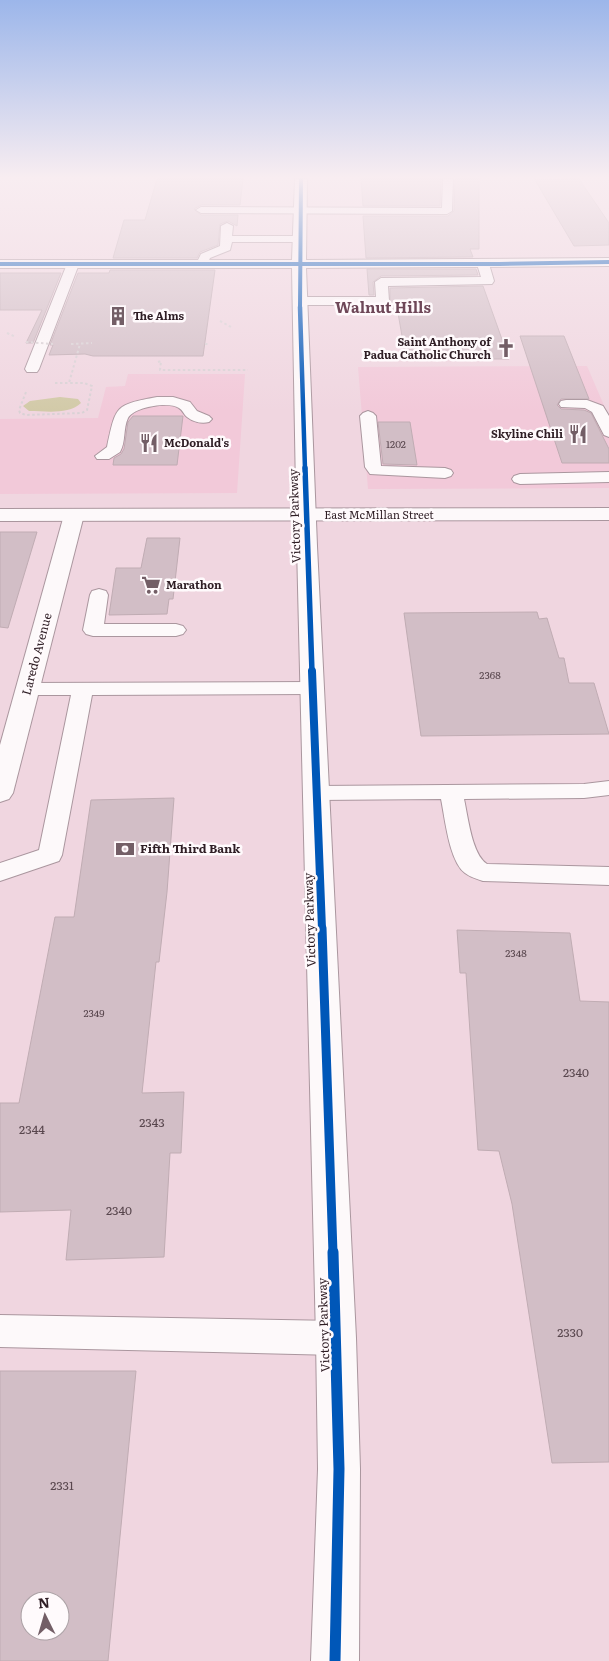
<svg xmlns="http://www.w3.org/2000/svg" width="609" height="1661" font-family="Literata,serif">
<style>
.built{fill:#f2c9d9}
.green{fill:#d2caa8}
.building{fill:#d2bec6;stroke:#c0acb3;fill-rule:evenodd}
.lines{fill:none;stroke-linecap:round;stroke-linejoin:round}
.service-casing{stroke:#aa969e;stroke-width:2}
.minor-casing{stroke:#aa969e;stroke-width:2}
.tertiary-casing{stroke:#aa969e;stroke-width:2}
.secondary-casing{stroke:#aa969e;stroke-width:2}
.path{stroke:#d9d2d5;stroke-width:2;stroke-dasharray:2.5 2.5;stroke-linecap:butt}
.service{fill:#fdf9fa;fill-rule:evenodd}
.minor{fill:#fdf9fa;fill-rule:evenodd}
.tertiary{fill:#fdf9fa;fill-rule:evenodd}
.secondary{fill:#fdf9fa;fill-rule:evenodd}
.path-bridge{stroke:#d9d2d5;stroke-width:2;stroke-dasharray:2.5 2.5;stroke-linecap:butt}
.cycleway-far5-casing{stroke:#fffafc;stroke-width:5}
.cycleway-far4-casing{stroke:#fffafc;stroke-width:6}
.cycleway-far3-casing{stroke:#fffafc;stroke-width:8}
.cycleway-far2-casing{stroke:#fffafc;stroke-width:11}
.cycleway-far1-casing{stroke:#fffafc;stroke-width:12}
.cycleway-casing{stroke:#fffafc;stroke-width:14}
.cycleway-far5{stroke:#0057b8;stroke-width:4}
.cycleway-far4{stroke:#0057b8;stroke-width:4.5}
.cycleway-far3{stroke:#0057b8;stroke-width:5.5}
.cycleway-far2{stroke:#0057b8;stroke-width:8}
.cycleway-far1{stroke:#0057b8;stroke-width:9}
.cycleway{stroke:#0057b8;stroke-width:11}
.labels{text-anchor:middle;stroke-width:5;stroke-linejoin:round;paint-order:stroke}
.number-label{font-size:10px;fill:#58464d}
.far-poi-label{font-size:11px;font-weight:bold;fill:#2f1e25;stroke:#fffafc;text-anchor:start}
.far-street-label{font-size:11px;fill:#2f1e25;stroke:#fffafc}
.street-label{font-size:12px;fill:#2f1e25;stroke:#fffafc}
.poi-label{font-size:12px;font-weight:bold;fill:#2f1e25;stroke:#fffafc;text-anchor:start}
.near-number-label{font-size:12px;fill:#58464d}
.far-district-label{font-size:15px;font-weight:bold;fill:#6e4758;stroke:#fffafc}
</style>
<rect width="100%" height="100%" fill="#f0d6e0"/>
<path class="built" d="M587 366 609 417V488L368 489 358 367Z
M128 374H245L237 493 0 494V419L98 418 106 387 125 386Z"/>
<path class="green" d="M60 397 78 399 81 403C68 415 46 411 29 411L23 406 30 401Z"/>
<path class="building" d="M157 179H243L240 205H201L194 209 201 215H238L237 226 228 221 220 224 218 245 200 252 197 258H113L124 220H145Z
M361 179H441L440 206H363Z
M455 179H479V249H470L473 257 366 258 363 216H448L454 211Z
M579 179 609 223V245L574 246 535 180Z
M367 269H476L478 275 381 276 373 282 374 295H369Z
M110 270H215L203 356H93L85 354 49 355 53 345H50L78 273H109Z
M0 273H61L33 343H26L42 310H0Z
M483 286 509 359H406L398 313H370V307H383L390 303V288Z
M520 336H564L589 399H561L557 405 561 409 584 410 591 413 609 449V463H562Z
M133 416H183L177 465H113L114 458 121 454 124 449 128 422Z
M378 422H410L417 465 383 464Z
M0 532H37L8 628 0 627Z
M147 538H180L173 599H169L167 614 109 615 116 568H141Z
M537 612 539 619 547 618 559 658H564L569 683H594L609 734 421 736 404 613Z
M174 798 167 892 159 962H156L142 1093 184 1092 181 1153H170L164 1257 66 1260 71 1210 0 1212V1103H19L55 917H74L91 800Z
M457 930 570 933 580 1001 609 1002V1462L552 1463 512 1204 499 1151 478 1150 466 973H460Z
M0 1371H136L108 1661H0ZM30 1601H60V1631H30Z"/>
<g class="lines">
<g class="service-casing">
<path id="service" d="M443 179H453L452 211 447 214 201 213 196 210 201 207 442 208Z
M227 223 233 226 232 236H299L305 239 299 242H232L230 250 210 258 206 267H198L196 264 201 254 220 246 221 226Z
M73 260 79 264 39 369 37 372H27L25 369 67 264Z
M483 260 489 264 494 281 492 284 388 286 389 301 383 305H300L294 301 300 297H376L375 282 381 278 481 277 477 264Z
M157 397H173L190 402 197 411 209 416 212 419 209 422C202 424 193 422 187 417 184 415 183 410 179 408 169 401 134 407 128 418 123 428 126 442 120 452L109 459H97L95 456 107 447C116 405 115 405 157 397Z
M566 400H587L603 406 609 416V437L604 435 592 412 585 408 561 407 559 404 561 401Z
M368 411 373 413 376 416 381 466 445 468 451 470 453 473 451 476 445 478 370 474 365 467 360 416 363 413Z
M609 472V482L520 484 514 482 512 479 514 476 520 474Z
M99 589 106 591 108 595 104 624H176L183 626 186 630 183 634 176 636H93L86 634 83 630 90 595 92 591Z
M312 682 319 684 322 688 319 692 312 694 92 695 62 855 59 861 0 881V863L39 850 71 695H27L20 693 17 689 20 685 27 683Z
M609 781V795L584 798 464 799C468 817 472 855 487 864L609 867V885L483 881C477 879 470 877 465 873 449 861 445 818 441 799L317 800 309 798 306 793 309 788 317 786 584 784Z
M0 1315 336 1321 348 1326 353 1338 348 1350 336 1355 0 1347Z"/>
</g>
<g class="minor-casing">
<path id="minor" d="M74 509 81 511 84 515 13 793 9 799 0 802V745L64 515 67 511Z"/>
</g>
<g class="tertiary-casing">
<path id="tertiary" d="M295 179H307L306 260 609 258V266L306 268 317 546 356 1338 360 1469 359 1661H311L318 1469 316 1338 297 546 292 268H0V260H292Z"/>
</g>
<g class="secondary-casing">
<path id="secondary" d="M609 508V520L0 521V509Z"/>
</g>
<path class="path" d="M220 321 231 327
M7 333 16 337
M71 344 92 343
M205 344H210
M158 362 161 361 160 370H248
M55 383H69L80 344
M26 392 19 410 20 413 26 415 82 413 87 410 92 386 84 383H69"/>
<use href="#service" class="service"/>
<use href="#minor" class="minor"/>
<use href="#tertiary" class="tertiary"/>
<use href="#secondary" class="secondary"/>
<path class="path-bridge" d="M26 342 53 344"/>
<g class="cycleway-far5-casing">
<path id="cycleway-far5" d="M0 264H499L609 262
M300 308 301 179"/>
</g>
<g class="cycleway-far4-casing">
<path id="cycleway-far4" d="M300 307 305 469"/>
</g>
<g class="cycleway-far3-casing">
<path id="cycleway-far3" d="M305 468 312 672"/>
</g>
<g class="cycleway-far2-casing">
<path id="cycleway-far2" d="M312 671 322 929"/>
</g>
<g class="cycleway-far1-casing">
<path id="cycleway-far1" d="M322 928 333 1253"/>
</g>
<g class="cycleway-casing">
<path id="cycleway" d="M333 1252 339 1469 335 1661"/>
</g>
<use href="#cycleway-far5" class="cycleway-far5"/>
<use href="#cycleway-far4" class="cycleway-far4"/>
<use href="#cycleway-far3" class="cycleway-far3"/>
<use href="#cycleway-far2" class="cycleway-far2"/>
<use href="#cycleway-far1" class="cycleway-far1"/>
<use href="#cycleway" class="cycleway"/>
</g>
<linearGradient id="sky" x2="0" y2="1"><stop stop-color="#9cb6ea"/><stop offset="0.43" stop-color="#f8edf1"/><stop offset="1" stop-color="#f8edf1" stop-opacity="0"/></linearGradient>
<rect width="609" height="412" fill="url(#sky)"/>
<defs>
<g id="building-bare" transform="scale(1.5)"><path d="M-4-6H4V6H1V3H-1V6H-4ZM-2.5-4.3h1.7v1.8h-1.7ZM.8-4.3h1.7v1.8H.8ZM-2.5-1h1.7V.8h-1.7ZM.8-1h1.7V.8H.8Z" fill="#735e66" stroke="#fffafc" stroke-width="2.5" paint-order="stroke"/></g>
<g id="church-bare" transform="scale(1.5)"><path d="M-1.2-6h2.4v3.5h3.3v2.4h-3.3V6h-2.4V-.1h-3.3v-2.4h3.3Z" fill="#735e66" stroke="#fffafc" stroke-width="2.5" paint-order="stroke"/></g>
<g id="restaurant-bare" transform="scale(1.5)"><path d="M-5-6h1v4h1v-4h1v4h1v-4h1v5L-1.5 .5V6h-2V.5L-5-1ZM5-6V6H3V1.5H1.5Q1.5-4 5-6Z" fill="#735e66" stroke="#fffafc" stroke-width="2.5" paint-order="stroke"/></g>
<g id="supermarket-bare" transform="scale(1.5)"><path d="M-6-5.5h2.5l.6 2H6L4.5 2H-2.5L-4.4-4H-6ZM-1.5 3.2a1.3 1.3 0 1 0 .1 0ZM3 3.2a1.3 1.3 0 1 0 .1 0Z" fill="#735e66" stroke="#fffafc" stroke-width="2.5" paint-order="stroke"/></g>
<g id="bank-bare" transform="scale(1.5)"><path d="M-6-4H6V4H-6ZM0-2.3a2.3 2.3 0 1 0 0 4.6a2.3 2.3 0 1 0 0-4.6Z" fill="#735e66" stroke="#fffafc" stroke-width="2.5" paint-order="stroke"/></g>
</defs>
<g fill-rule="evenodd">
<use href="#building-bare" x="118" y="316"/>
<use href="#church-bare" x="506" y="348"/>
<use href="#restaurant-bare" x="578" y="434"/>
<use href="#restaurant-bare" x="149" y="443"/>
<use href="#supermarket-bare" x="151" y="585"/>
<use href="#bank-bare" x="125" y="849"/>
</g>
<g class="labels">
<g class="number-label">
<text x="396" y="448">1202</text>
<text x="490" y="679">2368</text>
<text x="516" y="957">2348</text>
<text x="94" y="1017">2349</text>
</g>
<g class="far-poi-label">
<text x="133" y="320">The Alms</text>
<text x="491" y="346" text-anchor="end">Saint Anthony of<tspan x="491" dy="13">Padua Catholic Church</tspan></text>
<text x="563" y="438" text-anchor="end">Skyline Chili</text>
<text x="164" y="447">McDonald's</text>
<text x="166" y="589">Marathon</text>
</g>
<g class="far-street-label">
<text x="379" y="519">East McMillan Street</text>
</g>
<g class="street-label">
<text transform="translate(295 516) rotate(-92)" y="4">Victory Parkway</text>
<text transform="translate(37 654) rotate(-75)" y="4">Laredo Avenue</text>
<text transform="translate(310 920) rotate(-92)" y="4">Victory Parkway</text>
<text transform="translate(324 1325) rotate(-92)" y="4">Victory Parkway</text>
</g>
<g class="poi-label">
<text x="140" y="853">Fifth Third Bank</text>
</g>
<g class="near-number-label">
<text x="576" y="1077">2340</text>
<text x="152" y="1127">2343</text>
<text x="32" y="1134">2344</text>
<text x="119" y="1215">2340</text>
<text x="570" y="1337">2330</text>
<text x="62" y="1490">2331</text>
</g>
<g class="far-district-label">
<text x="383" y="313">Walnut Hills</text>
</g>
</g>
<g transform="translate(45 1616) rotate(355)"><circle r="24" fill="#fffafc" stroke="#aca2a6"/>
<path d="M0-4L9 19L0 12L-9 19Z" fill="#735e66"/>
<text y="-8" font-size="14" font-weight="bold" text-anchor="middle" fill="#2f1e25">N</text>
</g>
</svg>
